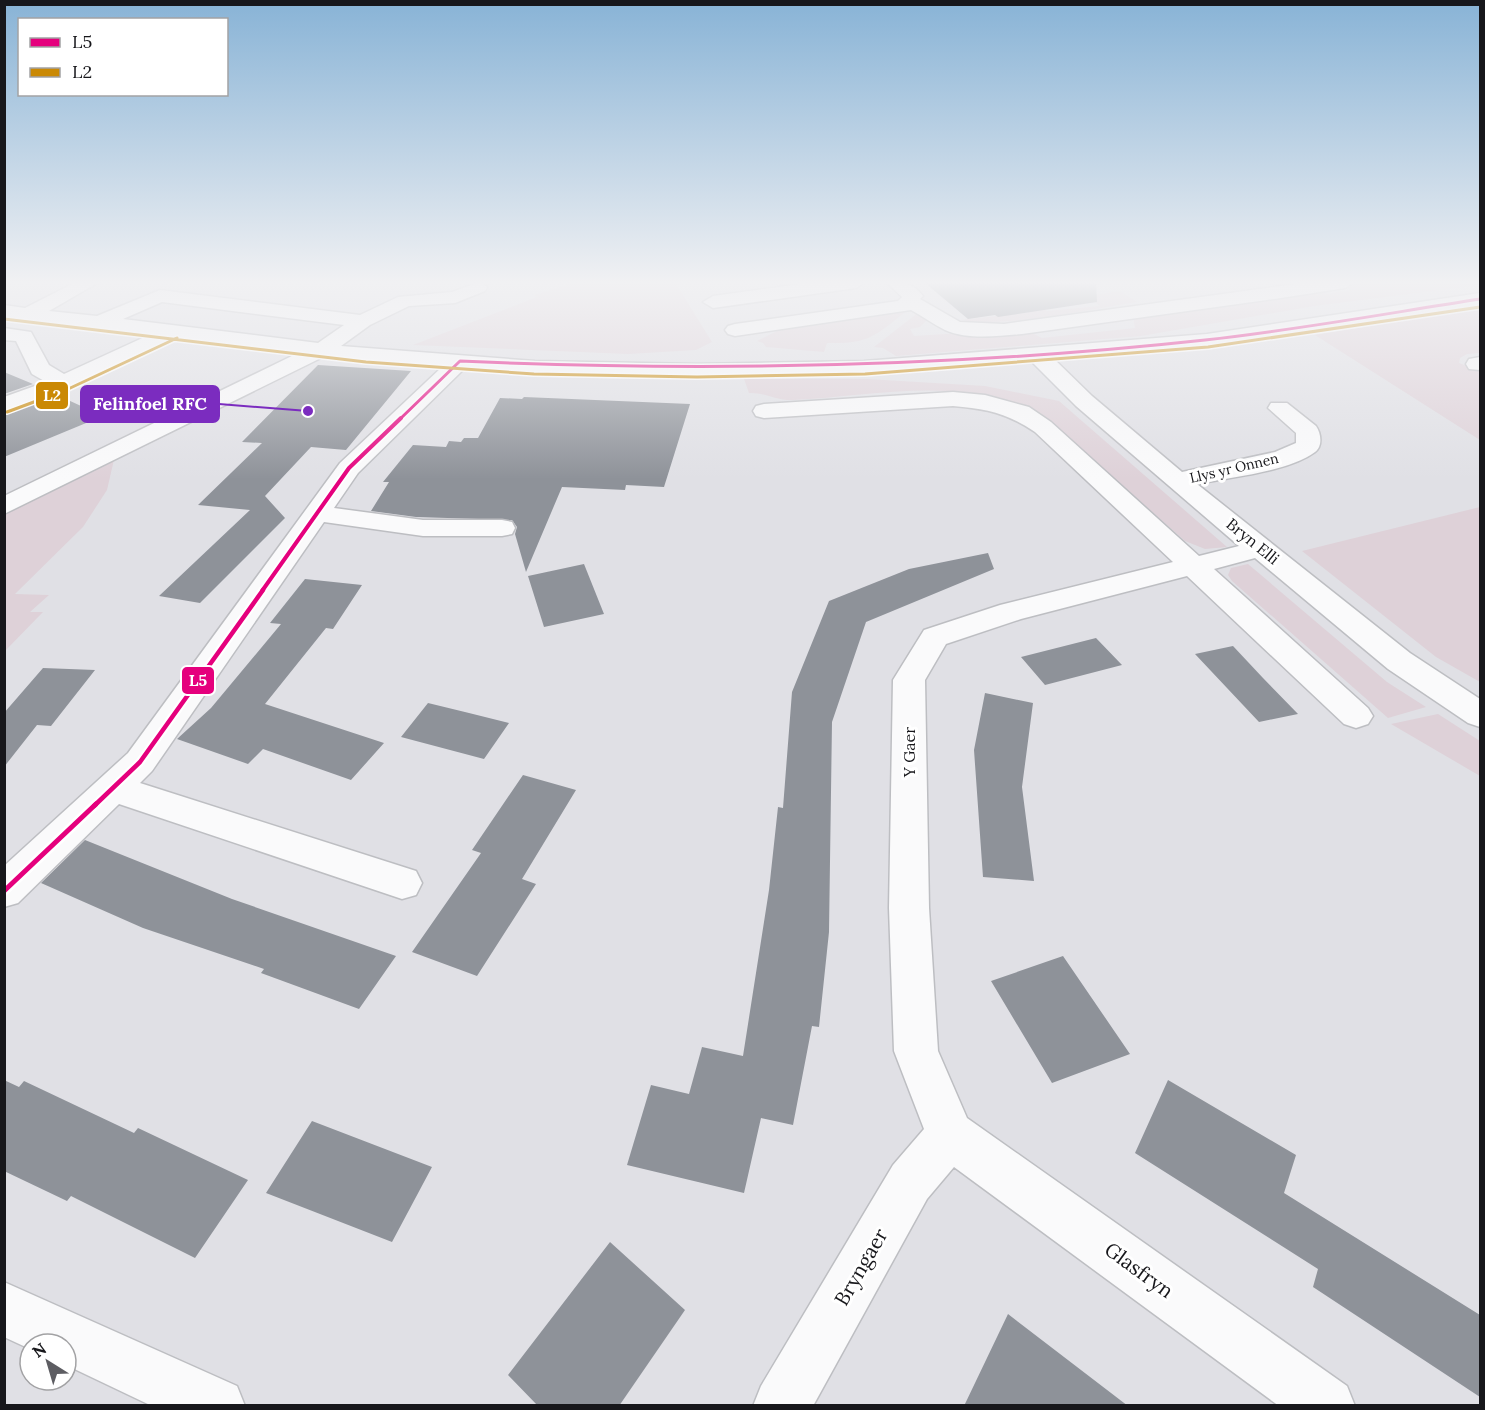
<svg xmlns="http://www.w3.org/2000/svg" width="1485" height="1410" font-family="Lora,serif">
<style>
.green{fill:#ded1d8}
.building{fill:#8e9299}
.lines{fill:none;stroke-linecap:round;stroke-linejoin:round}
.minor-casing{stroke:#bdbec2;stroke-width:3}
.minor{fill:#fafafb;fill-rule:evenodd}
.bus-1-far3-casing{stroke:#fff;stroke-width:6}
.bus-1-far2-casing{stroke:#fff;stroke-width:8}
.bus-1-far1-casing{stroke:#fff;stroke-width:9}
.bus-1-casing{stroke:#fff;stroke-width:10}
.bus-2-casing{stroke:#fff;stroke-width:6}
.bus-1-far3{stroke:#e5007d;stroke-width:3}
.bus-1-far2{stroke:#e5007d;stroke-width:4}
.bus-1-far1{stroke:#e5007d;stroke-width:4.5}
.bus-1{stroke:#e5007d;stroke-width:5}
.bus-2{stroke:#ca8905;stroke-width:3}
.labels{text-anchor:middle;stroke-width:6;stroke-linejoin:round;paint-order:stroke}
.far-street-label{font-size:14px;fill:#17171b;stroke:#fff}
.street-label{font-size:16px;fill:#17171b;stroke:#fff}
.near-street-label{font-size:20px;fill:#17171b;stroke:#fff}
.leader{fill:none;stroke:#7b2cbf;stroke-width:2}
.callout-dot{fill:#7b2cbf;stroke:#fff;stroke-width:2}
.callout{fill:#7b2cbf;stroke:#7b2cbf;stroke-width:2}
.callout-label{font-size:18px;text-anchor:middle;font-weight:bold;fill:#fff}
.line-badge{stroke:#fff;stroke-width:2}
.badge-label{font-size:16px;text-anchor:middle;font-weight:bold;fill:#fff}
</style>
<rect width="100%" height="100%" fill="#e0e0e5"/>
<path class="green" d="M578 282H677L676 284 712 342 696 350 628 354 413 345 537 297 534 295Z
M1360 282H1480V285L1314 306 1141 336 896 356 883 348 874 347 919 312 928 319 920 327 910 329 914 336 1024 329 1042 338 1135 328 1133 316 1317 289 1327 294 1351 290 1343 285Z
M1120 291 1137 302C1088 309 1012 328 960 320L1026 313 1040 306 1047 311 1100 306 1087 296Z
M1480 308V353L1467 354 1460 358 1459 363 1480 371V440L1315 335Z
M901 311 904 313C874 337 867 344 827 343L824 352 766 347 763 343 757 341 779 330Z
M744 379H867L985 386 1059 401 1227 547 1205 549 1185 541 1052 423C975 371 879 396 793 400 777 401 764 392 749 393Z
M116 451 107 490 83 527 15 594 49 595 30 612H43L5 651V510Z
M1480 507V682L1436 657 1302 551Z
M1248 564 1387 682 1426 707 1388 718 1232 581 1228 575 1231 568Z
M1438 714 1480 741V776L1391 724Z"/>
<path class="building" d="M924 282H1096L1097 302 998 317 995 315 968 319Z
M318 365 411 371 346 450 311 447 265 496 285 518 200 603 159 596 250 510 198 505 262 443 242 442Z
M4 372 33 384 4 394Z
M57 395 103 416 4 457V414Z
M524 397 690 404 664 487 626 485 625 490 562 487 526 572 515 534 517 527 512 520 416 517 371 511 389 482H383L413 445 446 447 449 441 461 442 464 438H478L500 398 522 399Z
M988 553 994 569 866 622 832 722 829 932 819 1027 812 1026 793 1125 761 1118 744 1193 627 1165 651 1085 689 1094 702 1047 743 1056 769 890 778 807 783 808 792 692 829 601 909 569Z
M584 564 604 614 544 627 528 576Z
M305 579 362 585 333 629 326 628 265 704 384 743 351 780 263 749 248 764 177 739 211 708 281 624 270 623Z
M1096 638 1122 665 1045 685 1021 657Z
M1233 646 1263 678 1298 714 1259 722 1195 654Z
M43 668 95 670 51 726 37 725 4 767V713Z
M985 693 1033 703 1022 787 1034 881 983 877 974 750Z
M428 703 469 713 509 723 484 759 401 737Z
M523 775 576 790 522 879 536 884 477 976 412 952 481 853 472 850Z
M85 840 232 899 396 956 359 1009 261 973 264 969 143 928 41 883Z
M1063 956 1130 1054 1052 1083 991 981Z
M4 1080 19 1087 24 1081 134 1133 138 1128 248 1180 195 1258 71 1196 67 1201 4 1171Z
M1168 1080 1296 1155 1284 1193 1480 1315V1397L1313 1287 1318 1269 1135 1153Z
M312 1121 432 1167 392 1242 266 1193Z
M610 1242 685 1310 619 1406H538L508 1375Z
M1008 1314 1128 1406H964Z"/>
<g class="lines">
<g class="minor-casing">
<path id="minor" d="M76 282H99L49 311 97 316 160 290 360 315 398 297 452 292 480 282 487 287 485 291 455 303 409 306 370 325 341 346 535 361 697 364 864 361 1207 334 1480 293V305L1207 346 1053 358 1092 396 1182 472 1275 452 1296 443V433L1268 408 1271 403H1287L1316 426C1321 433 1323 446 1315 452 1288 472 1230 477 1197 484L1410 653 1480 699V727L1468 723 1388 669 1255 558 1214 569 1368 708 1373 716 1368 724 1356 728 1344 724 1187 576 1021 619 946 644 925 680 929 908 938 1051 967 1118 1347 1386 1355 1406H1279L954 1167 927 1199 813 1406H753L761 1386 893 1165 924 1129 894 1051 889 908 893 680 924 630 1000 605 1173 562 1035 432C1007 413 987 409 953 406L764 418 756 416 753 411 756 406 764 404 953 392 985 395 1029 407 1051 422 1199 556 1239 546 1076 406 1030 360C974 365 918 372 862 373 730 378 597 378 465 368L358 473 334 508 423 520H502L512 522 515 528 512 534 502 536H423L324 522 152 771 140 783 416 871 422 883 416 895 402 899 119 804 18 903 4 907V866L128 753 340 463 442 367 325 356 4 514V496L298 353 175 338 71 388 4 412V397L46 382 32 374 16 341 4 340V328L31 332 49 365 64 374 149 335 4 317V305L25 308ZM162 302 344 325 318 343 123 319Z
M816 282H865L856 288 713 308 703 302 713 296Z
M886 282C902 282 912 282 923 296L920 299 960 322 1004 324 1310 282H1354L1345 288 1281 298 1022 334C997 336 968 340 945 330 933 324 922 316 911 310L735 336 728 334 725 330 728 326 735 324 898 301 902 297Z
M1480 357V370L1469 369 1466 364 1469 359Z
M4 1282 237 1386 245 1406H152L66 1365V1344H30V1349L4 1337Z"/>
</g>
<use href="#minor" class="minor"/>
<g class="bus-1-far3-casing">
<path id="bus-1-far3" d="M399 420 460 361C709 372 957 367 1205 340 1297 330 1389 313 1480 299"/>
</g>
<g class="bus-1-far2-casing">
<path id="bus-1-far2" d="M262 591 349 468 401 418"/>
</g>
<g class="bus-1-far1-casing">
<path id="bus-1-far1" d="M94 806 140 762 263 590"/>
</g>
<g class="bus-1-casing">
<path id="bus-1" d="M4 891 96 804"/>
</g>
<g class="bus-2-casing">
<path id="bus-2" d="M4 319 366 362 534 374 697 377 865 374 1208 347 1480 307
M7 412 66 390 177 338"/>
</g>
<use href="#bus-1-far3" class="bus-1-far3"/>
<use href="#bus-1-far2" class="bus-1-far2"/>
<use href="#bus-1-far1" class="bus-1-far1"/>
<use href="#bus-1" class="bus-1"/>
<use href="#bus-2" class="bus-2"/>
</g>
<linearGradient id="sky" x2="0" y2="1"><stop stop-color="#88b3d6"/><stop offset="0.59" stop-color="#f1f1f3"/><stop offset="1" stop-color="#f1f1f3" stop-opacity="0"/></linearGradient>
<rect width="1485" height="479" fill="url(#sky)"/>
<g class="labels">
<g class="far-street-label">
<text transform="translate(1234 468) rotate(-13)" y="5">Llys yr Onnen</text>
</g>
<g class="street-label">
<text transform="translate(1253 541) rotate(39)" y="6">Bryn Elli</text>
<text transform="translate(909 752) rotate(-90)" y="6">Y Gaer</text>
</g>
<g class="near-street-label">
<text transform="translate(861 1267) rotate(-60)" y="7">Bryngaer</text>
<text transform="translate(1139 1270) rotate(36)" y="7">Glasfryn</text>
</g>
</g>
<path class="leader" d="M308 411L219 404"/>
<circle class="callout-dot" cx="308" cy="411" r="6"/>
<rect class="callout" x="81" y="386" width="138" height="36" rx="6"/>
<g class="callout-label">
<text x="150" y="410">Felinfoel RFC</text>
</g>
<g class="line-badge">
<rect x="35" y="381" width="34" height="29" rx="6" fill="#ca8905"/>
<rect x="181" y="666" width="34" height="29" rx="6" fill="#e5007d"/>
</g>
<g class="badge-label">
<text x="52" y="401">L2</text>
<text x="198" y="686">L5</text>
</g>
<rect width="1485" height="1410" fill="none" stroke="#17171b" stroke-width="12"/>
<rect x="18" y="18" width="210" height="78" fill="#ffffff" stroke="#a2a2a4" stroke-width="1.5"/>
<rect x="30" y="38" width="30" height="9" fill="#e5007d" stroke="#a2a2a4" stroke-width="1.5"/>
<text x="72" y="48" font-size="18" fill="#17171b">L5</text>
<rect x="30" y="68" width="30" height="9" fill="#ca8905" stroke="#a2a2a4" stroke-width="1.5"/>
<text x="72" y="78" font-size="18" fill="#17171b">L2</text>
<g transform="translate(48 1362) rotate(323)"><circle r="28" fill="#ffffff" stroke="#a2a2a4" stroke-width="1.5"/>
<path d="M0-4.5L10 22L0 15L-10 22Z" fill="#5d5d62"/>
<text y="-9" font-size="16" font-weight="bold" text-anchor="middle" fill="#17171b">N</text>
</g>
</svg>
